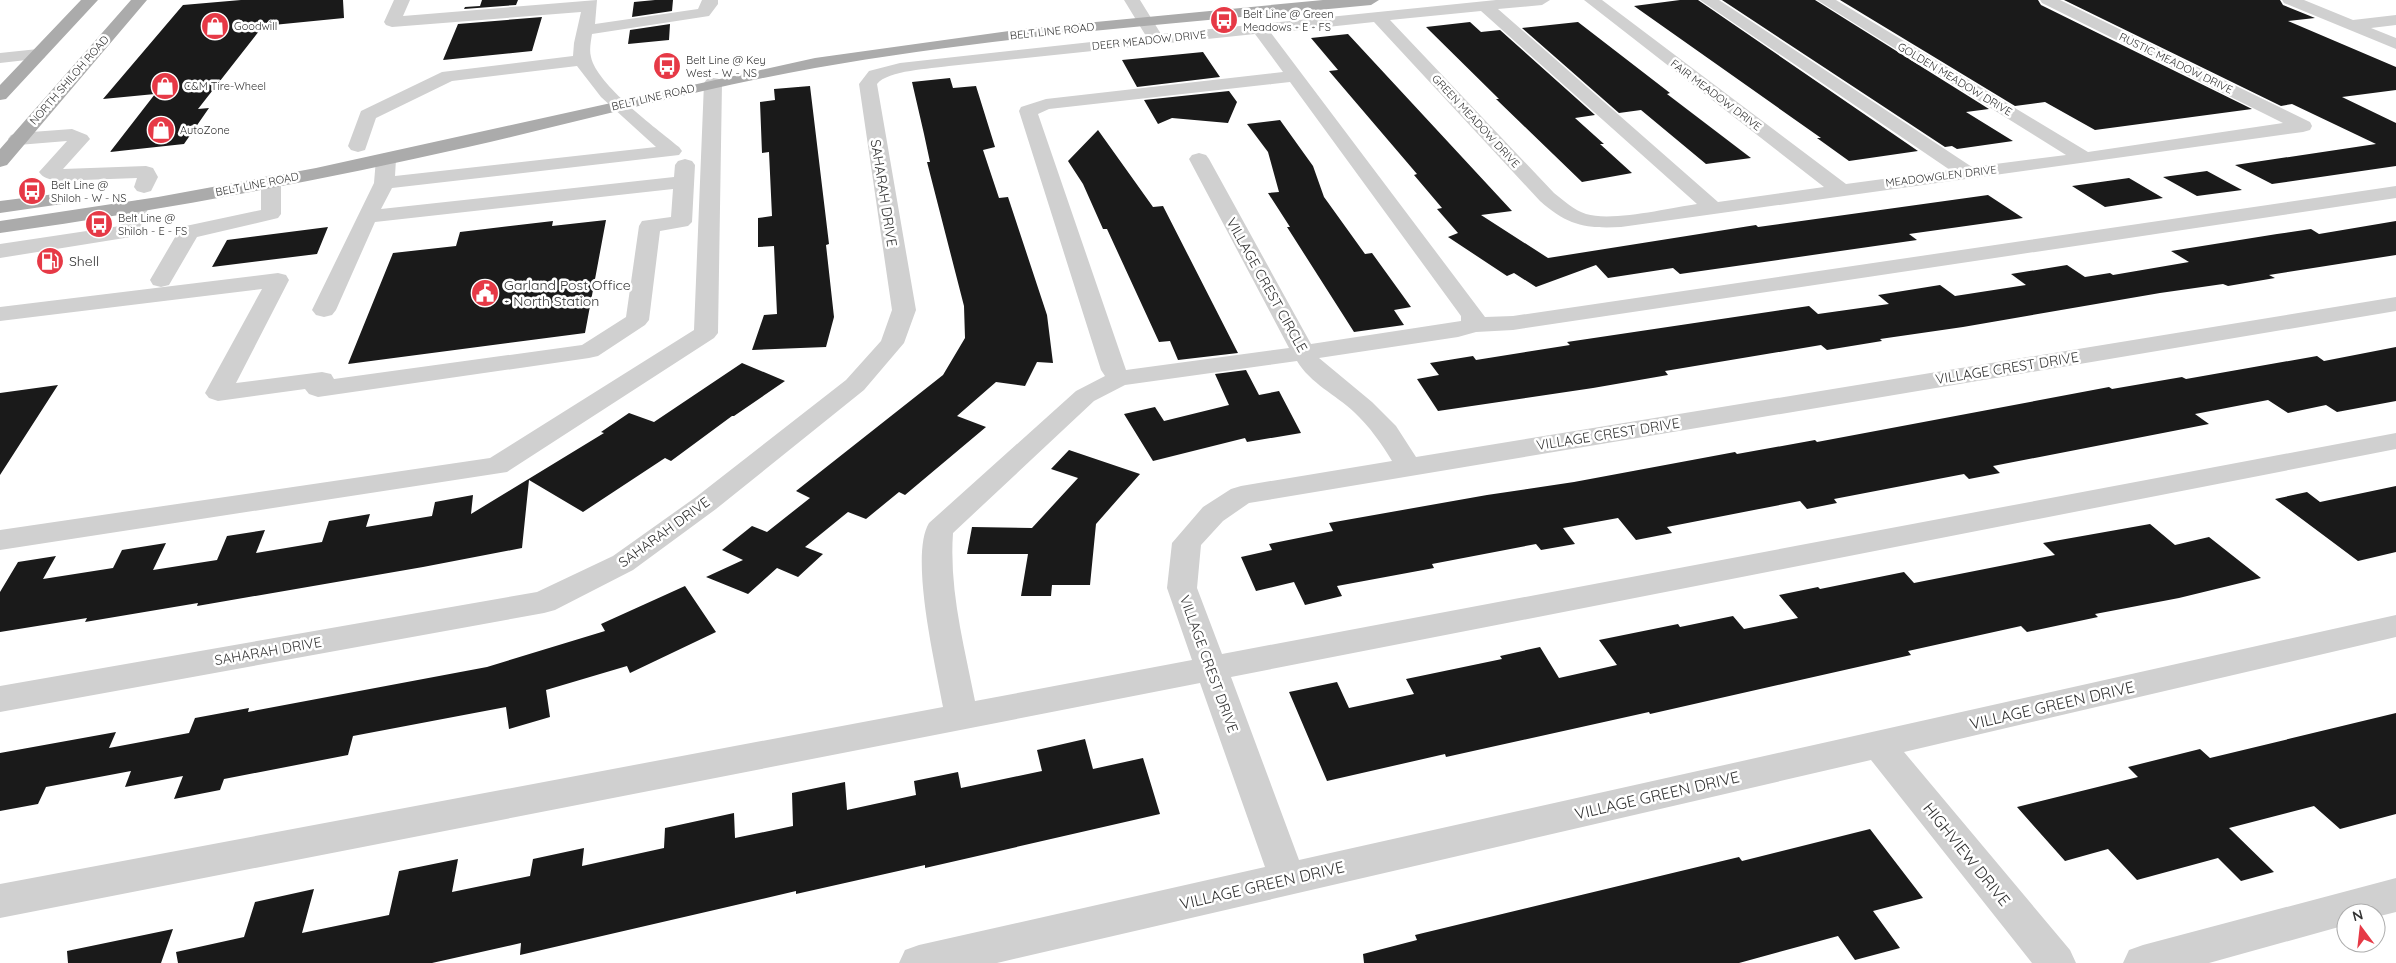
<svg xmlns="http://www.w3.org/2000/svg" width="2396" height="963" font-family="Quicksand,sans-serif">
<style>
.building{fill:#1a1a1a}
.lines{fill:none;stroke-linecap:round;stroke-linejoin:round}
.minor{fill:#d0d0d0;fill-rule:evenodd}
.major{fill:#ababab;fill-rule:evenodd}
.labels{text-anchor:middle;stroke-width:5;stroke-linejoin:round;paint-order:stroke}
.far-poi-label{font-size:11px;fill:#333;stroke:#fff;text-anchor:start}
.far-street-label{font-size:11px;fill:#333;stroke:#fff}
.street-label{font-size:14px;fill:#333;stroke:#fff}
.poi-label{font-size:14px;fill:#333;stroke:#fff;text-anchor:start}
.near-street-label{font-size:16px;fill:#333;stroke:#fff}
</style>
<rect width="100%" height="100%" fill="#fff"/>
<path class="building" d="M241 0H343L344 18 263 26 198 109 209 108 184 144 110 152 155 94 103 99 183 5Z
M482 0H518L516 5 464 9 465 7 480 6Z
M655 0H673L672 11 632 17 634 2Z
M1680 0H1698L1918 151 1849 161 1817 138H1821L1634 6Z
M1722 0H1815L1989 109 1966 112 2013 141 1957 149 1952 146 1945 147Z
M1840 0H2038L2041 5 2252 109 2095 130 2045 102 2015 106Z
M2064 0H2280L2283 5 2315 18 2288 21 2396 67V90L2342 97 2396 123V166L2272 184 2235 165 2376 144 2292 104 2281 106Z
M542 17 532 51 443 60 458 24Z
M1470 22 1481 32 1500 30 1595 115 1575 118 1604 144H1600L1632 173 1582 182 1496 99H1499L1426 27Z
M1578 22 1670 93 1667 94 1751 158 1706 164 1641 110 1619 113 1522 28Z
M670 24 669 40 628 44 630 30Z
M1348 34 1512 211 1481 215 1548 258 1756 225 1758 227 1988 195 2023 218 1909 234 1917 240 1680 274 1673 268 1608 278 1596 265 1536 287 1514 273 1507 276 1448 237 1458 233 1437 209 1442 208 1414 175 1417 174 1329 71 1338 70 1311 38Z
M1203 52 1220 77 1137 87 1122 60Z
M950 78 953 88 976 86 995 147 983 150 999 198 1008 197 1047 315 1053 363 1037 362 1025 386 996 382 957 416 986 427 905 495 899 492 866 519 848 512 805 547 823 554 798 577 777 568 748 594 706 577 743 560 722 550 752 526 767 532 810 498 796 491 943 375 965 338 964 306 927 162H930L924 134 912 82Z
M810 86 829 244 826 245 834 317 826 347 752 350 764 315 777 314 774 246 758 247V218L772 216 769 152 762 153 760 102 775 100 774 89Z
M1229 91 1237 102 1228 123 1172 118 1158 124 1144 100Z
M1280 120 1313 166 1324 197 1365 254 1372 253 1411 307 1394 310 1404 325 1354 332 1287 227H1290L1268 193 1279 192 1268 152 1247 124Z
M1098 130 1153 207 1163 206 1238 353 1178 360 1170 341 1159 342 1107 229H1103L1083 184 1068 161Z
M2207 171 2242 190 2197 196 2163 177Z
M2129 178 2163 198 2105 207 2072 186Z
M606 220 585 333 348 364 393 253 456 246 460 232 553 221 552 226Z
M2396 221V255L2269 275 2275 278 2228 286 2223 284 2160 293 1963 327 1880 339 1882 341 1827 350 1821 345 1665 371 1668 375 1593 388 1438 411 1417 379 1439 375 1430 363 1473 356 1476 360 1570 345 1567 342 1809 306 1818 314 1889 304 1878 295 1940 285 1955 296 2026 285 2011 274 2067 265 2085 277 2110 273 2113 275 2189 262 2171 251 2277 234 2311 229 2319 234Z
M328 227 317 254 212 267 227 240Z
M2396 347V401L2337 412 2326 405 2288 413 2268 400 2195 414 2209 424 1993 466 2000 473 1969 479 1964 474 1834 499 1837 503 1807 509 1800 501 1667 527 1672 533 1636 540 1618 518 1563 528 1575 544 1541 550 1536 544 1432 564 1434 568 1337 586 1342 596 1305 605 1294 582 1256 591 1241 557 1272 550 1269 544 1333 531 1329 523 1487 495 1574 482 1735 452 1737 454 1815 440 1817 442 2109 387 2112 389 2182 377 2186 379 2317 356 2324 361Z
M742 363 785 381 734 416H732L671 461 665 458 583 512 529 480 522 548 423 567 197 606 198 603 85 622 87 618 0 632V592L18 562 56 556 43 579 113 568 122 550 166 543 153 570 217 560 227 536 265 530 256 553 322 542 329 521 370 514 366 527 432 516 435 502 473 495 471 514 604 433 601 432 629 413 654 422Z
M1246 370 1259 395 1279 391 1301 433 1247 442 1245 438 1153 461 1124 414 1155 407 1164 421 1229 405 1215 374Z
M58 385 0 475V393Z
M1069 450 1140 474 1096 524 1090 585H1052L1051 596H1021L1028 554H967L972 527 1032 528 1078 478 1051 469Z
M2396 486V552L2358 561 2275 499 2307 492 2320 502Z
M2150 524 2175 545 2209 537 2261 578 2179 598 2095 614 2098 617 2027 632 2021 626 1908 651 1911 655 1650 714 1649 712 1446 757 1445 754 1327 781 1289 692 1337 682 1349 708 1414 694 1406 679 1502 659 1500 656 1540 647 1559 678 1617 665 1599 640 1678 624 1680 627 1733 616 1744 629 1798 618 1779 595 1818 587 1820 589 1904 572 1914 583 2055 555 2043 543Z
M685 586 716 632 630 673 627 666 546 690 550 717 509 729 506 707 353 736 348 755 224 779 220 790 174 799 183 776 125 787 131 771 46 787 38 804 0 811V753L116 732 109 748 189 733 195 718 249 708 248 712 487 667 605 631 601 624Z
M2396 713V814L2340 829 2314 806 2229 828 2274 872 2241 881 2218 858 2137 880 2108 849 2065 861 2017 807 2138 777 2128 767 2200 749 2210 758Z
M1085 739 1093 769 1143 758 1160 814 925 868V865L796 894V891L520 955 521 943 432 963H178L176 952 244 937 255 902 314 889 302 933 389 915 399 871 458 859 452 892 530 876 533 859 584 848 582 866 664 848 665 828 734 813 735 838 793 826 792 793 845 782 847 810 916 795 914 781 958 772 961 788 1042 771 1037 750Z
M1870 829 1923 898 1873 911 1900 948 1855 960 1838 936 1739 963H1364L1363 954 1417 940 1415 935 1739 857 1742 861Z
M173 929 161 963H68L67 951Z"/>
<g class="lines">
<path class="minor" d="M394 0H410L403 16 597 0 595 24 698 9 702 0H718V4L709 16 592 34C591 41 589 50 591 57 597 85 656 128 679 147L682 151 679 155 392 188 381 209 674 177 675 165 678 161 685 159 692 161 695 165 692 222 688 226 660 231 649 320 645 325 598 356 589 358 318 397 309 394 305 389 218 401 209 398 205 393 262 289 0 321V307L278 273 286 275 289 280 236 383 322 372 331 374 334 379 582 345 626 317 639 226 642 221 671 217 673 189 375 222 336 310 332 315 324 317 316 315 312 310 374 183 376 159 379 155 386 153 393 155 396 159 395 176 656 147 601 97 577 66 452 81 376 118 365 150 358 152 351 150 348 146 361 111 442 72 573 56 574 43 581 12 392 27 386 25 384 22Z
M1124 0H1140L1161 34 1496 0H1550L1542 5 1498 9 1718 202 1824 187 1584 0H1602L1846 184 1950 170 1700 0H1719L1972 167 2066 155 1817 0H1836L2088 152 2283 123 2042 3 2040 0H2060L2310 122 2312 126 2310 130 2303 132 1621 227C1585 229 1567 225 1540 201L1374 22 1271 33 1485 317 1513 316 2396 186V198L1513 330 1476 332 1458 337 1319 358 1372 402 1396 426 1416 457 2396 297V311L1249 503 1223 521 1201 545 1197 588 1222 654 2396 433V449L1231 677 1299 860 2396 615V637L1904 752 2070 950 2076 963H2032L1871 760 997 963H899L905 950 919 945 1265 867 1200 683 0 918V884L943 707C936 667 909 556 929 523L1076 391 1105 376 1101 370 1019 111 1021 107 1046 99 1283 72 1255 34 949 66C931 69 888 70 877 84L916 310 904 343 864 390 716 509 633 570 555 610 544 613 0 712V686L537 592 613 556 696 497 846 380 881 341 892 310 859 84 869 71 900 63 1146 36ZM1481 11 1697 204C1669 208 1612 222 1586 214 1574 210 1564 201 1554 193L1390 20ZM1290 82 1461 316V321L1311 344 1209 159 1206 155 1199 153 1192 155 1189 159 1289 348 1126 370 1038 114 1049 109ZM1297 361C1310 383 1336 395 1354 412 1370 427 1381 443 1392 461L1241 486 1231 489 1203 507 1172 543 1167 588 1192 660 975 701C964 645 949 590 953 533L1094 401 1125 385Z
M2282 0H2304L2353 20 2396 15V25L2371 28 2396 38V49L2284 3Z
M38 49 44 50 46 54 44 58 0 63V53Z
M713 78 719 79 722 83 718 333 714 338 507 472 0 550V530L490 458 694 330 704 83 707 79Z
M72 129 87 135 90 139 63 169 146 166 153 168 158 177 151 191 144 193 137 191 134 187 137 178 56 181C49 179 43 178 39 172L67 141 18 145 11 143 8 139 11 135 18 133Z
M271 175 278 177 281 181V214L278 218 197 237 169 285 161 287 153 285 150 280 181 227 261 210V181L264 177Z
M139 200 146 202 149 206 137 236 0 258V244L120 226 132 202Z
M2396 878V912L2376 917V913H2346V925L2209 963H2123L2129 950 2143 945Z"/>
<path class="major" d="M81 0H98L6 99 0 100V85Z
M131 0H147L7 165 0 167V149Z
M1323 0H1379L1371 5C1186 23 999 35 815 68 698 89 583 121 468 147 313 182 157 211 0 233V221L158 197 316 168 815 58 1023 29Z
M55 194 62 196 65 200 62 204 0 213V201Z"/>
</g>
<defs>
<g id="bus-disc" transform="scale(1.4375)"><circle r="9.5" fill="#e63946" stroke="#fff"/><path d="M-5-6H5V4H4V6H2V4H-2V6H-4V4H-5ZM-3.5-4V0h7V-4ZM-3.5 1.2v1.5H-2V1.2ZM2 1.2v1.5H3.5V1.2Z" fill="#fff"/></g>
<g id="shop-disc" transform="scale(1.4375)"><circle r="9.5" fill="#e63946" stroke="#fff"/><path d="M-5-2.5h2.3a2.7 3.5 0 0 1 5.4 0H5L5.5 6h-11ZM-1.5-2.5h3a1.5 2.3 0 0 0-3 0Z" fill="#fff"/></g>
<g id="fuel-disc" transform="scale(1.4375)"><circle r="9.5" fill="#e63946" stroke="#fff"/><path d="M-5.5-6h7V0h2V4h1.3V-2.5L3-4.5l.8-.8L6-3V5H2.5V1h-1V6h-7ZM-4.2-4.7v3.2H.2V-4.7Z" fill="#fff"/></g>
<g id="civic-disc" transform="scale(1.4375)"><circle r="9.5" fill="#e63946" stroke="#fff"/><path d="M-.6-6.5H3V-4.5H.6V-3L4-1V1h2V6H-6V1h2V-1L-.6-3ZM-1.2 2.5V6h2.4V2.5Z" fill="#fff"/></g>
</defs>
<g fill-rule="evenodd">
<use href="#bus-disc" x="1224" y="20"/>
<use href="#shop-disc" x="215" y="26"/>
<use href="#bus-disc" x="667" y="66"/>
<use href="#shop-disc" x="165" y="86"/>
<use href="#shop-disc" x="161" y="130"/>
<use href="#bus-disc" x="32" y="191"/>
<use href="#bus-disc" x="99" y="224"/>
<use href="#fuel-disc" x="50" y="261"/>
<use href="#civic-disc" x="485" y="293"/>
</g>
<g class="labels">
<g class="far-poi-label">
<text x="1243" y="18">Belt Line @ Green<tspan x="1243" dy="13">Meadows - E - FS</tspan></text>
<text x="234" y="30">Goodwill</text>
<text x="686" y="64">Belt Line @ Key<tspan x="686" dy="13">West - W - NS</tspan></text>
<text x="184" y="90">C&amp;M Tire-Wheel</text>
<text x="180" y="134">AutoZone</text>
<text x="51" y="189">Belt Line @<tspan x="51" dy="13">Shiloh - W - NS</tspan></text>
<text x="118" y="222">Belt Line @<tspan x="118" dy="13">Shiloh - E - FS</tspan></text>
</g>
<g class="far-street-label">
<text transform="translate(1052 31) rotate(-6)" y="4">BELT LINE ROAD</text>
<text transform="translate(1149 40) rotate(-6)" y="4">DEER MEADOW DRIVE</text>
<text transform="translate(2176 63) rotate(26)" y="4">RUSTIC MEADOW DRIVE</text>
<text transform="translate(1955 79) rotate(31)" y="4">GOLDEN MEADOW DRIVE</text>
<text transform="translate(69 80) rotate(-49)" y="4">NORTH SHILOH ROAD</text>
<text transform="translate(1716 95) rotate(37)" y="4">FAIR MEADOW DRIVE</text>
<text transform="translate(653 97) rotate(-13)" y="4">BELT LINE ROAD</text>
<text transform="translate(1476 121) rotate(47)" y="4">GREEN MEADOW DRIVE</text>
<text transform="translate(1941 176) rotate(-7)" y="4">MEADOWGLEN DRIVE</text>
<text transform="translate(257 184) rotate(-11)" y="4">BELT LINE ROAD</text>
</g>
<g class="street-label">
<text transform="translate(884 193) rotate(81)" y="5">SAHARAH DRIVE</text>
<text transform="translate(1267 285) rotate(61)" y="5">VILLAGE CREST CIRCLE</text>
<text transform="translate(2007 368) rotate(-9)" y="5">VILLAGE CREST DRIVE</text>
<text transform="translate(1608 434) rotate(-9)" y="5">VILLAGE CREST DRIVE</text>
<text transform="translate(664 532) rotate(-36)" y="5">SAHARAH DRIVE</text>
<text transform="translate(268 651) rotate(-10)" y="5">SAHARAH DRIVE</text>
<text transform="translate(1209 664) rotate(70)" y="5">VILLAGE CREST DRIVE</text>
</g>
<g class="poi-label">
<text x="69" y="266">Shell</text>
<text x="504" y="290">Garland Post Office<tspan x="504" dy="16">- North Station</tspan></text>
</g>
<g class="near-street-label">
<text transform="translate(2052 705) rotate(-13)" y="6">VILLAGE GREEN DRIVE</text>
<text transform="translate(1657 795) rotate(-13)" y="6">VILLAGE GREEN DRIVE</text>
<text transform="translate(1967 854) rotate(51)" y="6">HIGHVIEW DRIVE</text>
<text transform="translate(1262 885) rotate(-13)" y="6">VILLAGE GREEN DRIVE</text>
</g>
</g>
<g transform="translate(2361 928) rotate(345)"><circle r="24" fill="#ffffff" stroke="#adadad"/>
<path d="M0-4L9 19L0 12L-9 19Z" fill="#e63946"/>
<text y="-8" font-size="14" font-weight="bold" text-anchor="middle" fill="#333333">N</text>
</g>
</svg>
